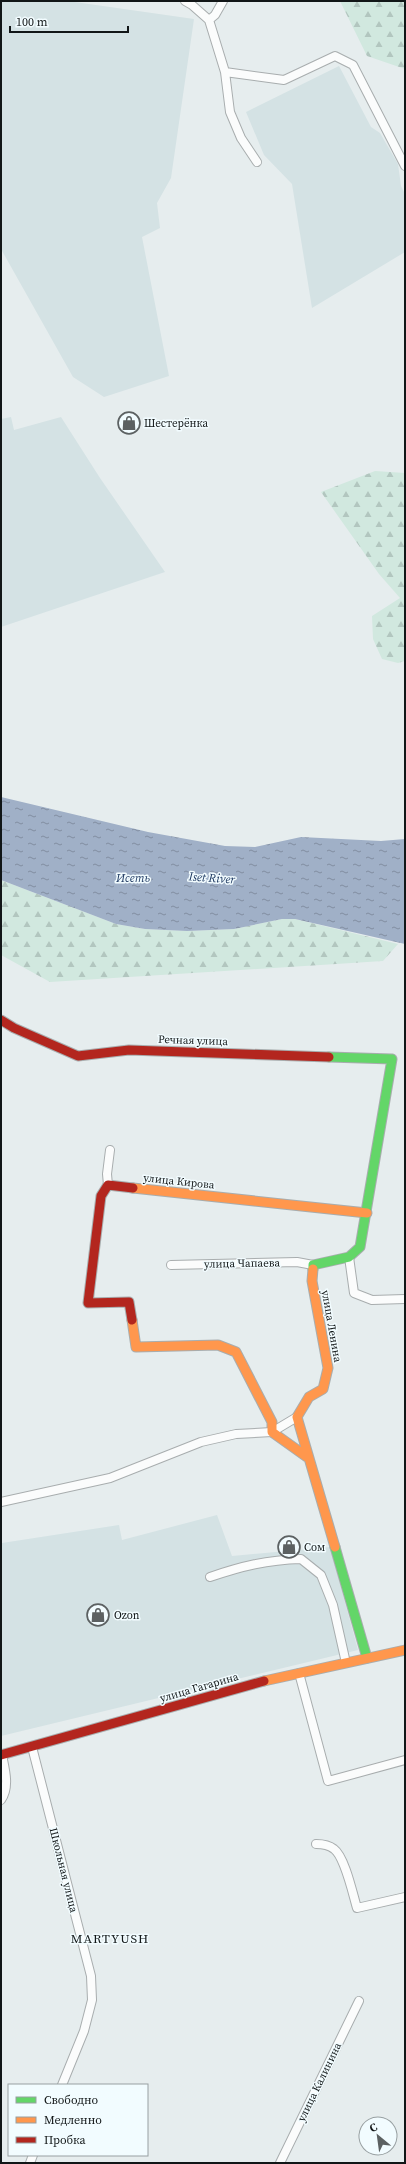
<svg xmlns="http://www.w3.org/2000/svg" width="406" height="2164" font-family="'Source Serif 4',serif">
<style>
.built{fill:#d4e2e4}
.forest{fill:url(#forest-firs)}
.water{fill:url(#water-ripples)}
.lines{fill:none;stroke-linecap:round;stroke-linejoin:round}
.street-casing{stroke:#a8adae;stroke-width:10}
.fast-casing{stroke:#a8adae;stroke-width:11}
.slow-casing{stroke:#a8adae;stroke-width:11}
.jam-casing{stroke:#a8adae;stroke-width:11}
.street{stroke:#fbfcfc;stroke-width:8}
.fast{stroke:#63d668;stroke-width:9}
.slow{stroke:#ff974d;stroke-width:9}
.jam{stroke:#b3261e;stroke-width:9}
.labels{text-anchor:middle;stroke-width:3;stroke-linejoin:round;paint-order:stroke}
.poi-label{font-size:11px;fill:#111617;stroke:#f2fcff;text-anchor:start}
.street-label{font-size:11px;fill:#111617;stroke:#f2fcff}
.water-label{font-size:12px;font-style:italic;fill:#19345e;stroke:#f2fcff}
.quarter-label{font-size:13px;letter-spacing:1px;fill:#111617;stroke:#f2fcff}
</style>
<defs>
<pattern id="forest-firs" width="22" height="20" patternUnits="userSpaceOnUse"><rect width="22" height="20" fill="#d1e8df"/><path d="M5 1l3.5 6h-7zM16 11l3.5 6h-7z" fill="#b2c6bf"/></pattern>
<pattern id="water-ripples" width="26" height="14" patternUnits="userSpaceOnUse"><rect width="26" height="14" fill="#a0b0c7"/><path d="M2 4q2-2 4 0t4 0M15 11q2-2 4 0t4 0" fill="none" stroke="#818ea1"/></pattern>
</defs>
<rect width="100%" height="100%" fill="#e6edee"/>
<path class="built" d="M1 1H68L194 19 171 178 157 203 160 228 142 237 169 376 104 397 73 377 1 249Z
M339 66 371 127 380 133 398 164 401 186 405 194V252L312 308 292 184 264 155 246 112Z
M11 417 14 430 61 417 100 478 165 572 1 627V419Z
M217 1515 232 1556 330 1547 358 1650 1 1736V1539L2 1543 119 1525 122 1540Z"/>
<path class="forest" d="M340 1H405V69L367 56Z
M375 471 405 473V661L398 663 382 659 373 639 372 616 400 598 379 574 321 492Z
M1 880 116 924 145 929 187 931 234 929 282 919H295L398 944 383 961 50 982 1 955Z"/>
<path class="water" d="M1 797 148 832 225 846 255 847 301 837 381 841 405 839V944L295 919H282L234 929 187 931 145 929 116 924 1 880Z"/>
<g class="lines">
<g class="street-casing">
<path id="street" d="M185 1 192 5 209 20 225 72 230 112 241 138 257 162
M209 20 215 15 223 1
M225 72 284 80 335 56 353 65 405 166
M108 1185 107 1174 110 1150
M349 1257 354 1293 372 1300 405 1299
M171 1265 297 1262 313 1265
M1 1502 110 1478 201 1442 236 1434 272 1432 297 1417
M210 1577C242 1566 267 1560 301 1559L321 1575 333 1605 346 1663
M299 1673 328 1781 405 1760
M32 1747 91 1976 92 2000 84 2031 62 2085
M1 1800C10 1787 5 1770 2 1755
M316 1844C323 1844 329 1845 334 1849 345 1857 353 1895 357 1908L405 1897
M30 2163 33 2155
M280 2163 359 2001"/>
</g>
<g class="fast-casing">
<path id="fast" d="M313 1269V1265L349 1257 360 1247 392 1059 329 1057
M335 1547 367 1658"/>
</g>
<g class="slow-casing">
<path id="slow" d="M133 1188 367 1213
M313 1269 312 1281 328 1368 323 1389 309 1397 297 1417 335 1547
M132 1320 136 1347 218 1345 236 1352 272 1422V1432L307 1457
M264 1681 405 1650"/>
</g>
<g class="jam-casing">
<path id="jam" d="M1 1020 14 1028 78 1056 129 1050 329 1057
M132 1320 129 1302 88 1303 101 1196 108 1185 133 1188
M1 1755 264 1681"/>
</g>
<use href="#street" class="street"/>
<use href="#fast" class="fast"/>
<use href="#slow" class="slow"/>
<use href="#jam" class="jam"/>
</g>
<defs>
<g id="shop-ring" transform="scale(1.15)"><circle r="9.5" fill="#f2fcff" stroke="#5c6162" stroke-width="1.5"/><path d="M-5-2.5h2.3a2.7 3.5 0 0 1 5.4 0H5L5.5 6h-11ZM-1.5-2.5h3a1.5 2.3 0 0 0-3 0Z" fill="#5c6162"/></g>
</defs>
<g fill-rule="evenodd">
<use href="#shop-ring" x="129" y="423"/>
<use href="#shop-ring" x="289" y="1547"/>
<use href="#shop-ring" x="98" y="1615"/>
</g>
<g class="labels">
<g class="poi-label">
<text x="144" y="427">Шестерёнка</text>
<text x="304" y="1551">Сом</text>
<text x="114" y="1619">Ozon</text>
</g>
<g class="street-label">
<text transform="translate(193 1040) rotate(2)" y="4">Речная улица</text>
<text transform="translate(179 1181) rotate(6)" y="4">улица Кирова</text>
<text transform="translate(242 1263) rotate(-1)" y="4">улица Чапаева</text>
<text transform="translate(332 1326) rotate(80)" y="4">улица Ленина</text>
<text transform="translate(199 1687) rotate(-16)" y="4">улица Гагарина</text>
<text transform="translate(64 1870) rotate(76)" y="4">Школьная улица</text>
<text transform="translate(319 2082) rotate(-64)" y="4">улица Калинина</text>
</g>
<g class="water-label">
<text x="133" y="882">Исеть</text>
<text transform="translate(212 878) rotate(4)" y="4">Iset River</text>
</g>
<g class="quarter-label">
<text x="110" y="1943">MARTYUSH</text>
</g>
</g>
<rect width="406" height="2164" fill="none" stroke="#111617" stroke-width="4"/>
<rect x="8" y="2084" width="140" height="72" fill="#f2fcff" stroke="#98a0a2"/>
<rect x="16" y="2097" width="20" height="6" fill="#63d668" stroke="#98a0a2"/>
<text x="44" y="2104" font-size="12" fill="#111617">Свободно</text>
<rect x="16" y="2117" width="20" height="6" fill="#ff974d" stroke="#98a0a2"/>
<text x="44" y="2124" font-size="12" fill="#111617">Медленно</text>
<rect x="16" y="2137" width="20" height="6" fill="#b3261e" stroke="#98a0a2"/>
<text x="44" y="2144" font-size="12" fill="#111617">Пробка</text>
<g transform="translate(378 2136) rotate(331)"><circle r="19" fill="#f2fcff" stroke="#98a0a2"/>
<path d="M0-3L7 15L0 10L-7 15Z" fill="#5c6162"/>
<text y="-6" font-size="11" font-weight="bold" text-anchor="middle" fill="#111617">С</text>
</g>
<path d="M10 26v6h118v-6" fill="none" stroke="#111617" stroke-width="2"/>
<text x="16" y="26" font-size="12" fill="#111617" stroke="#f2fcff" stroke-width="3" paint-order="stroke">100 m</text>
</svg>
